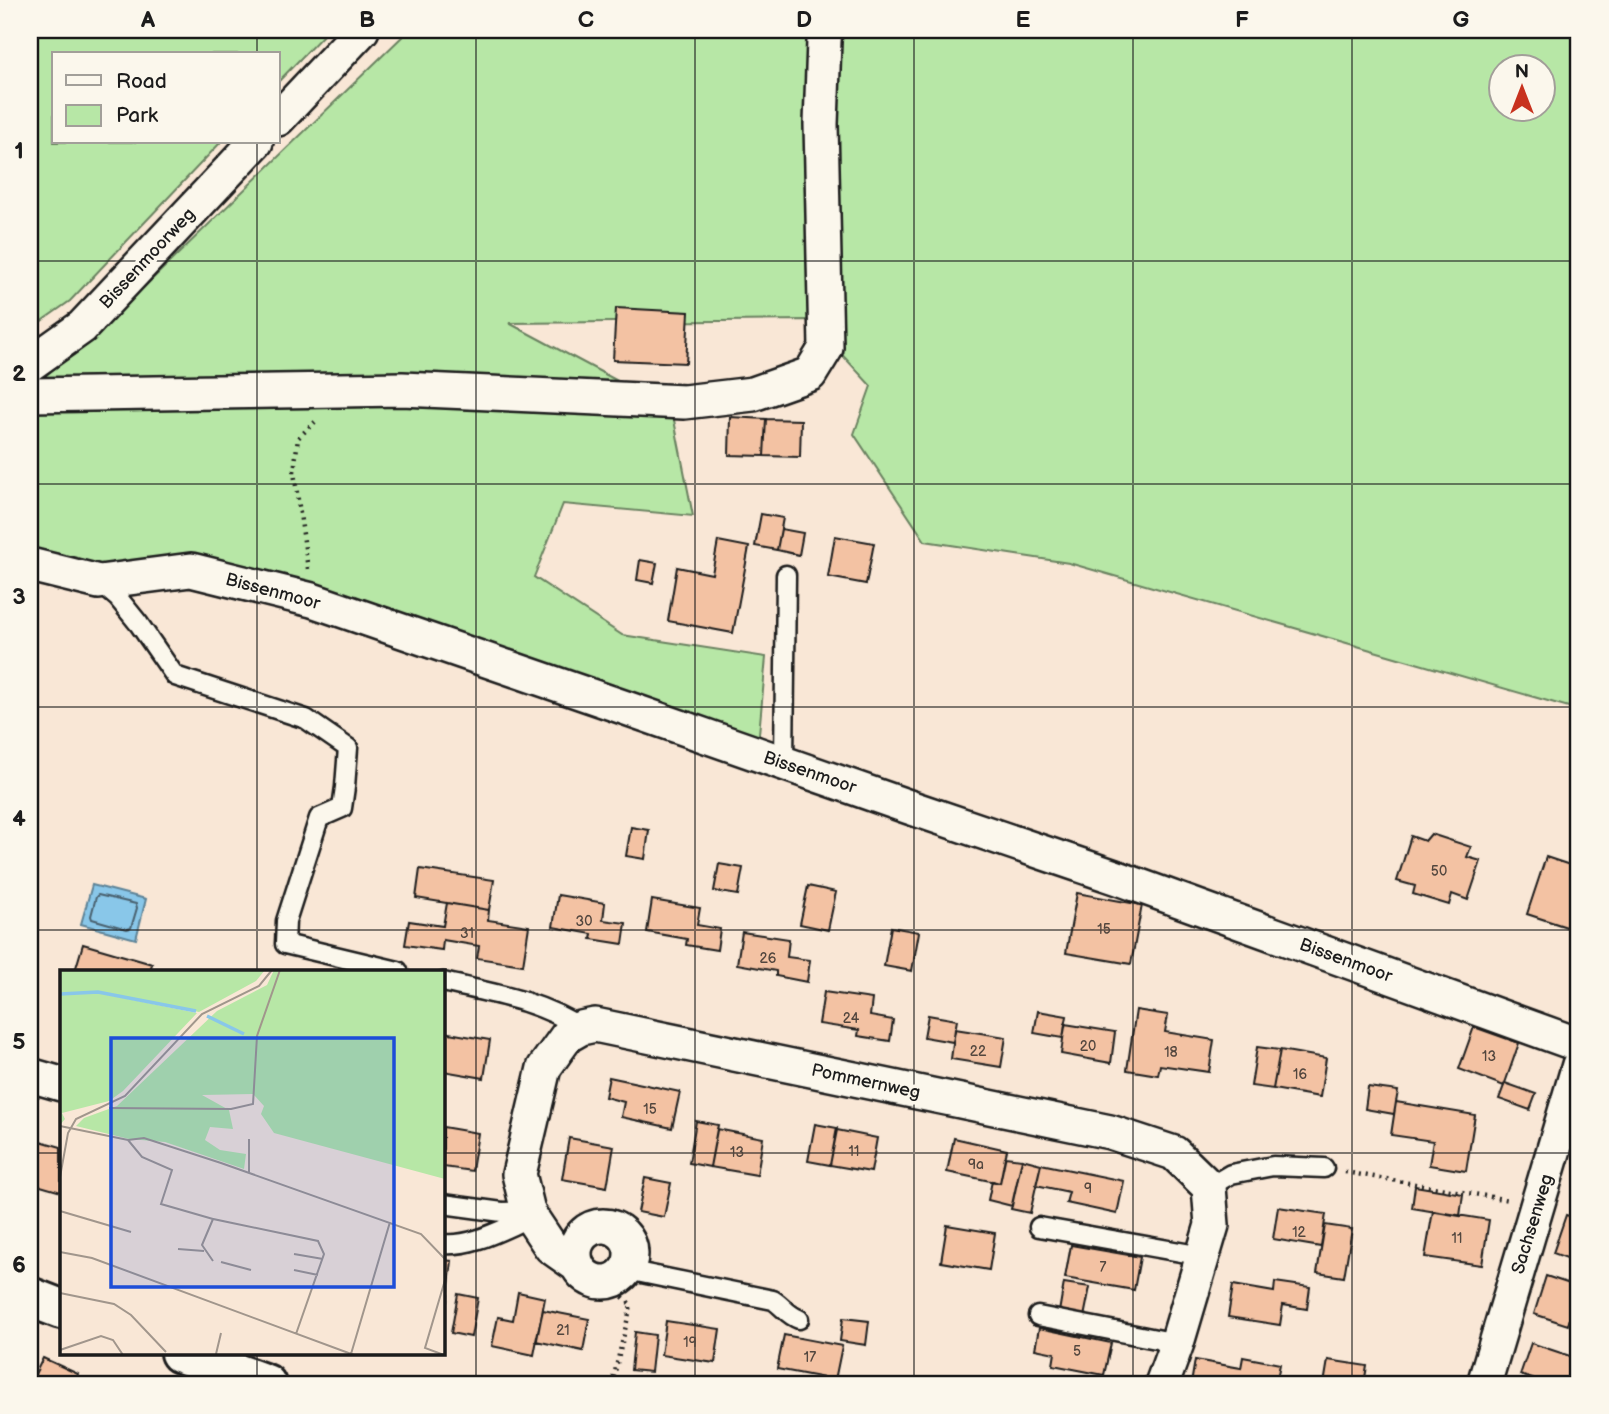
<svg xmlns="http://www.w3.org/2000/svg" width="1609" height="1414" font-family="'Balsamiq Sans',sans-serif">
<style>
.green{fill:#b7e7a6;stroke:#6a8261;stroke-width:2;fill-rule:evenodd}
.water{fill:#89c7e9;stroke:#5d8397;stroke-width:2}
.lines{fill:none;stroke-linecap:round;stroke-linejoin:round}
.shore{stroke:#48606e;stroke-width:2}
.building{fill:#f3c2a3;stroke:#1c1c1c;stroke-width:2}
.service-casing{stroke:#1c1c1c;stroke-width:23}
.minor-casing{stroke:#1c1c1c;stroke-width:38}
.tertiary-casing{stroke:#1c1c1c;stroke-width:44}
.path{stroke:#1c1c1c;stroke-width:4.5;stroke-dasharray:2 5;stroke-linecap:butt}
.service{stroke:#fbf7ec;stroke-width:18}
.minor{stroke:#fbf7ec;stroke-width:33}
.tertiary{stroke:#fbf7ec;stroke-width:38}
.grid{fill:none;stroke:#1c1c1c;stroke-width:2;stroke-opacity:0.55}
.labels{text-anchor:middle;stroke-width:7;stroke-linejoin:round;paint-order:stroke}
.number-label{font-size:14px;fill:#52463e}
.street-label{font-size:18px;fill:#1c1c1c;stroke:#fbf7ec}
.inset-river{fill:none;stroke:#89c7e9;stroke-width:3.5}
.inset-road{fill:none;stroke:#a1968c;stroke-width:2}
.view{fill:#1d4ed8;fill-opacity:0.15;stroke:#1d4ed8;stroke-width:3.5}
.inset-edge{fill:none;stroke:#1c1c1c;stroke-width:3.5}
.neatline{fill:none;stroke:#1c1c1c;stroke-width:2.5}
.grid-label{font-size:23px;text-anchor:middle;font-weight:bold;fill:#1c1c1c}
</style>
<rect width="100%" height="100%" fill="#f9e7d6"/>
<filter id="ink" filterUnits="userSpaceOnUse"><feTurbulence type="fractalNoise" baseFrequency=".0143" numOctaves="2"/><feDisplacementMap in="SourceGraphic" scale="14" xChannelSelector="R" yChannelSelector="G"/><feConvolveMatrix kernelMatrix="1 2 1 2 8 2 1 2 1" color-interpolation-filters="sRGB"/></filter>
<g filter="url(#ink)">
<path class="green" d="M30 30H328L278 82V54H54V142H221L70 301 30 329Z
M409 30H1579V710L1069 563 925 541 854 434 871 386 810 320 509 323 672 410 693 516 563 504 534 577 622 635 766 657 758 745 310 591 102 575 30 559V387L36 384 104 326ZM1500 66H1542V108H1500Z"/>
<path class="water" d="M92 885 146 899 136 939 81 924Z"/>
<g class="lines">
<path class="shore" d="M98 895 136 904 137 908 131 928 127 929 92 919 91 916 96 897Z"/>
</g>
<path class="building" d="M616 308 689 312 686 363 613 360Z
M730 417 766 419 764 456 729 455Z
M766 419 801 420 800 457 764 456Z
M761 514 783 518 777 550 755 546Z
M781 529 803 533 799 555 777 550Z
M835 536 874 543 866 584 828 577Z
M718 541 749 547 733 633 668 621 677 567 712 574Z
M640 560 657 563 653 583 637 580Z
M631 827 649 830 645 859 626 856Z
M1431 834 1471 847 1467 857 1481 861 1468 900 1452 894 1449 905 1413 894 1415 886 1397 881 1411 836 1425 841Z
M1546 857 1579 868V931L1527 914Z
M719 864 743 868 738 895 714 891Z
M420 869 494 880 489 910 416 898Z
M808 886 836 892 828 930 800 924Z
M1077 893 1142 905 1131 964 1066 953Z
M558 895 605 903 603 920 626 923 623 944 591 939 592 934 553 927Z
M652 900 700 908 697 925 720 929 717 950 686 945 687 939 647 932Z
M447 903 489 910 488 920 529 926 523 965 477 958 479 946 443 940 442 950 405 945 409 921 443 926Z
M891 927 919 932 912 971 884 966Z
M742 932 789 939 787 957 810 960 807 982 776 976V971L737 964Z
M83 944 152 964 150 971H75Z
M824 992 872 999 870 1016 893 1020 890 1041 858 1036 859 1030 819 1024Z
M1136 1010 1168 1015 1165 1032 1214 1040 1209 1072 1160 1065 1158 1075 1127 1070Z
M1038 1011 1067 1016 1063 1038 1034 1033Z
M928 1015 957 1020 953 1042 924 1037Z
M1065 1024 1115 1032 1111 1063 1061 1054Z
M1474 1027 1519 1043 1504 1086 1459 1069Z
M955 1029 1006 1037 1001 1067 951 1059Z
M443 1032 490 1040 484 1078 443 1071Z
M1257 1047 1280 1050 1273 1089 1251 1086Z
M1280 1050 1326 1058 1320 1097 1273 1089Z
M609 1077 680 1092 672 1128 621 1117 624 1102 605 1097Z
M1505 1083 1536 1094 1530 1110 1499 1099Z
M1368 1087 1398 1091 1394 1114 1365 1109Z
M1396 1102 1475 1115 1466 1171 1429 1165 1433 1141 1391 1135Z
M696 1121 718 1125 710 1167 689 1163Z
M815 1124 837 1128 830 1165 808 1161Z
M443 1127 478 1133 472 1171 443 1167Z
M717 1129 763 1138 757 1175 710 1167Z
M837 1130 877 1138 871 1172 830 1165Z
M30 1138 61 1147V1192L30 1183Z
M569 1138 614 1146 607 1187 562 1179Z
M954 1138 1007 1150 1000 1183 947 1172Z
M1005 1157 1022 1159 1012 1206 988 1200 992 1181 1000 1183Z
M1022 1159 1041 1164 1030 1213 1011 1209Z
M1041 1164 1124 1181 1117 1214 1066 1203 1069 1192 1036 1185Z
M645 1178 671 1183 664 1217 638 1212Z
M1415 1186 1463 1194 1460 1216 1412 1208Z
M1278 1207 1326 1214 1321 1247 1273 1239Z
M1433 1211 1489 1220 1482 1265 1425 1257Z
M1566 1215 1579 1219V1255H1577L1575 1261 1553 1253Z
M947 1225 995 1233 989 1270 941 1262Z
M1325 1225 1352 1229 1344 1277 1317 1273Z
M1071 1245 1140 1257 1134 1290 1065 1278Z
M443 1260 452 1261 447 1301 443 1300Z
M1546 1276 1579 1287 1568 1325 1534 1314Z
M1275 1282 1310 1287 1307 1309 1283 1305 1280 1325 1228 1317 1233 1285 1274 1292Z
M1064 1283 1090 1287 1084 1317 1059 1312Z
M518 1292 545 1298 534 1355 492 1346 498 1317 513 1320Z
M458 1294 478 1298 471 1337 451 1333Z
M543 1310 589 1319 583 1351 536 1341Z
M843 1318 869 1321 866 1345 840 1341Z
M666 1321 720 1329 715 1363 661 1355Z
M1039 1328 1111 1343 1104 1375 1053 1365 1055 1353 1035 1349Z
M635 1332 655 1335 651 1372 631 1370Z
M784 1335 842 1346 835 1380 777 1369Z
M1531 1343 1579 1359V1384H1548L1520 1375Z
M1243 1357 1280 1364 1276 1384H1253L1241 1382V1384H1191L1195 1360 1241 1368Z
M43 1358 78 1374 74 1384H30Z
M1328 1360 1367 1366 1364 1384H1324Z"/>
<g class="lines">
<g class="service-casing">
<path id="service" d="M99 582 118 598 139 624 175 676 306 719 348 748 345 787 342 808 319 818 286 921 285 944 398 971
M784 763 786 575
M443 982C490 993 539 1000 581 1028
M1209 1187 1231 1174 1273 1166 1324 1168
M443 1204 502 1212 528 1211
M1039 1227 1203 1256
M443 1244C473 1247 504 1228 531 1217
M627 1270 773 1300C783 1306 787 1315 799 1319
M1038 1316 1177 1343"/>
</g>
<g class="minor-casing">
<path id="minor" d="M278 119 362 30
M30 364 82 327 256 142
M30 395 402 389 684 402 753 394 810 374 826 348 821 124 824 41 825 30
M30 565 99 582 191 570 312 600 626 708 909 807 1118 878 1579 1045
M30 1075 61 1084
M575 1254a28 28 0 1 1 56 0a28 28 0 1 1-56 0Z
M578 1266 551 1247 531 1217 528 1211 519 1174 544 1068 567 1036 581 1028 595 1025 1110 1132 1174 1153 1209 1187 1212 1225 1177 1343 1162 1384
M1484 1384 1579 1065"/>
</g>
<g class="tertiary-casing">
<path id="tertiary" d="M30 1297 61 1309
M180 1353 266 1384"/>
</g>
<path class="path" d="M308 569 294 472 298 438 315 422
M1345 1172 1509 1200
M612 1384 631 1305 620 1294"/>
<use href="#service" class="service"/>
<use href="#minor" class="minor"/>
<use href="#tertiary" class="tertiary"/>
</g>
</g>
<path class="grid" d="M257 30V54M476 30V1384M695 30V1384M914 30V1384M1133 30V1384M1352 30V1384M257 142V971M30 261H1579M30 484H1579M30 707H1579M30 930H1579M30 1153H61M443 1153H1579M257 1353V1384"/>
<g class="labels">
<g class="number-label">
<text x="1439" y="876">50</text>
<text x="584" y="926">30</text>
<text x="1104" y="934">15</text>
<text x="467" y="938">31</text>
<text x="768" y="963">26</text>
<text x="851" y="1023">24</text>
<text x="1088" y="1051">20</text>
<text x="978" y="1056">22</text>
<text x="1171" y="1057">18</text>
<text x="1489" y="1061">13</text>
<text x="1300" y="1079">16</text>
<text x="650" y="1114">15</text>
<text x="854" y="1156">11</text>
<text x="737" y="1157">13</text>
<text x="976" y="1169">9a</text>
<text x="1088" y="1193">9</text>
<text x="1299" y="1237">12</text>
<text x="1457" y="1243">11</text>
<text x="1103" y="1272">7</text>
<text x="563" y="1335">21</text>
<text x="690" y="1347">19</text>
<text x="1077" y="1356">5</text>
<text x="810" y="1362">17</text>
</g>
<g class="street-label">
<text transform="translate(147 258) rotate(-47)" y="6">Bissenmoorweg</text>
<text transform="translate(273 591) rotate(15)" y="6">Bissenmoor</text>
<text transform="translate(810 772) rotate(19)" y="6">Bissenmoor</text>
<text transform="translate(1346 960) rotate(20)" y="6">Bissenmoor</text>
<text transform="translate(866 1081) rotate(12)" y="6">Pommernweg</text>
<text transform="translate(1532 1224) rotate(-73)" y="6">Sachsenweg</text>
</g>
</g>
<g transform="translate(60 970)">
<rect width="385" height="385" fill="#f9e7d6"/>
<path d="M0 0H205L196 11 139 42 38 21 0 23ZM214 0H385V209L214 163 201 144 204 136 193 124 142 125 169 140 173 159 150 157 145 170 160 180 186 184 184 199 105 172 69 169 16 156 24 148 57 136 157 41 207 15ZM38 23 137 43 63 121 49 131 2 143 5 149 0 155V25Z" fill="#b7e7a6"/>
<path class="inset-river" d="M0 24 38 22 136 41M147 46 184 64"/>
<path class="inset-road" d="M49 138 171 139 193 134 197 66 220 0M0 156 68 170 84 168 161 193 361 264 385 289M68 170 82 187 112 200 101 234 153 249M189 202V169M0 207 8 163 16 149 65 126 142 44 199 16 212 0M0 241 71 262M118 279 144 281M0 282 32 288 294 385M234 284 263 289M153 291 142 275 153 249 258 271 264 284 236 364M161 292 191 300M234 300 258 305M0 323 54 334 71 345 106 382M0 380 41 366 53 370 63 385M156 384 161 363M291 384 330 252M92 385H159M384 385 365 378 385 310"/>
<path class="view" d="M51 68H334V317H51Z"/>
<rect width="385" height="385" class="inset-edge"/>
</g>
<rect width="1609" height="1414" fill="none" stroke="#fbf7ec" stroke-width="77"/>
<rect x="52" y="52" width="228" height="91" fill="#fbf7ec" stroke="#a29f99" stroke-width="2"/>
<rect x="66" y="75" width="35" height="10" fill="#fbf7ec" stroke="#a29f99" stroke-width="2"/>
<text x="116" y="88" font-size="21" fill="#1c1c1c">Road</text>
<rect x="66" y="105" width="35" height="21" fill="#b7e7a6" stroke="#a29f99" stroke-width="2"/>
<text x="116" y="122" font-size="21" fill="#1c1c1c">Park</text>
<g transform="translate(1522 88)"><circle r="33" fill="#fbf7ec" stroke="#a29f99" stroke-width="2"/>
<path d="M0-5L12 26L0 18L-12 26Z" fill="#c8321e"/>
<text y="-10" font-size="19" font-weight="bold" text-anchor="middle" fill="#1c1c1c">N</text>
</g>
<rect x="38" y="38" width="1532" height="1338" class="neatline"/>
<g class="grid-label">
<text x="148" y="27">A</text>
<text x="367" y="27">B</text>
<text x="586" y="27">C</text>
<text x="804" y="27">D</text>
<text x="1023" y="27">E</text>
<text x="1242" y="27">F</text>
<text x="1461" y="27">G</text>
<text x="19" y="158">1</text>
<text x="19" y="381">2</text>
<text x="19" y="604">3</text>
<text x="19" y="826">4</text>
<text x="19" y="1049">5</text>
<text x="19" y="1272">6</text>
</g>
</svg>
